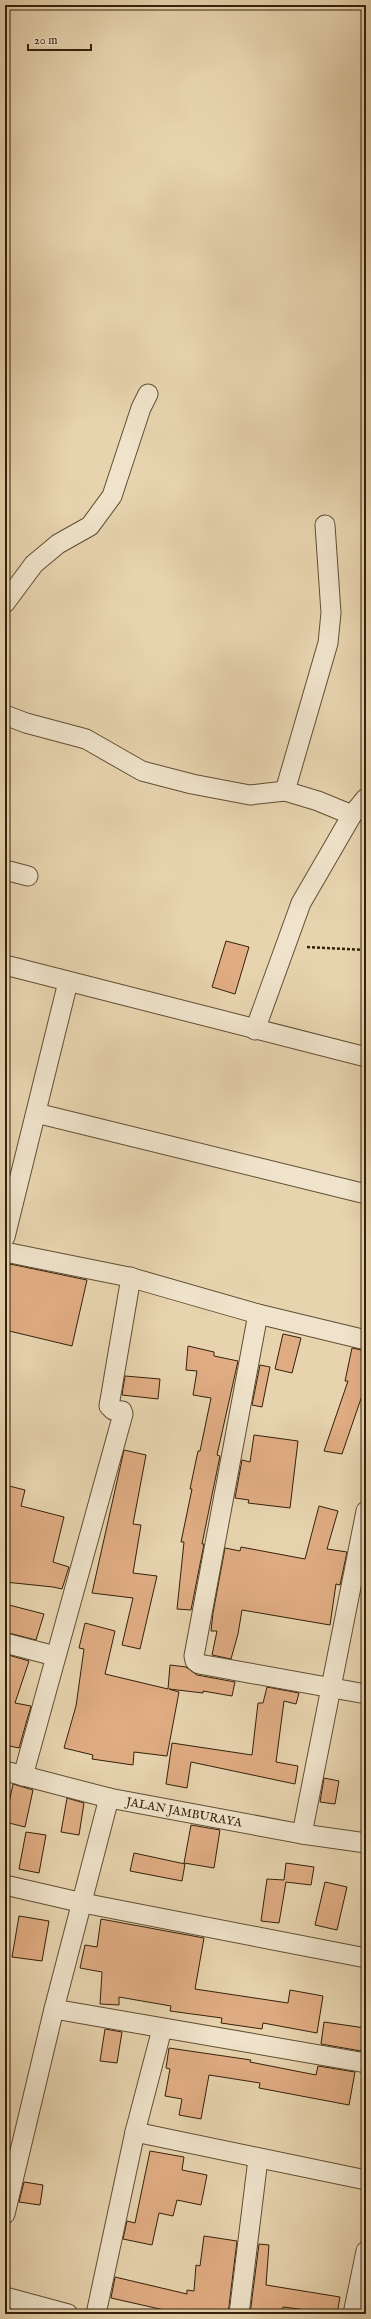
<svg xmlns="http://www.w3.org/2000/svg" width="371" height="2319" font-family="'IM FELL English',serif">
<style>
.building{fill:#e0ac83;stroke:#34210a}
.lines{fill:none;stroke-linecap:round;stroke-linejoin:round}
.minor-casing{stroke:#614e33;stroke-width:21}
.path{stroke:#34210a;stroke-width:2.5;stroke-dasharray:3 2;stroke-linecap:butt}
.minor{stroke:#efe3cb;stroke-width:19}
.labels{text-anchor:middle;stroke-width:3.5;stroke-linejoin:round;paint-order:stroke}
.street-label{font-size:12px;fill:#34210a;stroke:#efe3cb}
</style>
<rect width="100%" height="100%" fill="#e7d4af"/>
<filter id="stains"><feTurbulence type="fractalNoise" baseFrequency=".005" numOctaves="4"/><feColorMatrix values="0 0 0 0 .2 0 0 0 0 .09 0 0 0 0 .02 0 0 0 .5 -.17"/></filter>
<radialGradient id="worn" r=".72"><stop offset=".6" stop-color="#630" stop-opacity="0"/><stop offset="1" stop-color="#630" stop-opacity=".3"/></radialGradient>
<path class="building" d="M226 941 249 947 235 994 212 987Z
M10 1264 87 1280 72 1346 5 1330V1286Z
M283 1334 301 1338 292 1373 275 1369Z
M188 1346 214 1352V1356L238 1361 217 1455 220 1456 202 1544H204L191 1610 177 1609 184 1542H181L192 1489H190L198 1451H200L211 1398 193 1395 197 1371 186 1370Z
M352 1348 366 1351V1384L342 1454 324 1451 348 1381H345Z
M260 1365 270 1367 262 1407 252 1405Z
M125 1376 160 1379 158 1399 122 1395Z
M254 1435 298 1441 290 1508 248 1503 249 1500 235 1498 242 1460 250 1462Z
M124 1450 146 1455 133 1524 141 1525 133 1573 157 1576 140 1649 122 1645 133 1598 92 1593Z
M5 1485 25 1490 21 1506 64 1517 53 1562 69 1567 62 1589 53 1587 5 1582Z
M319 1506 338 1511 327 1549 347 1552 340 1585 336 1584 330 1625 242 1610 238 1634 231 1659 212 1655 217 1631H211L213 1613 225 1548 240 1551 241 1547 305 1559Z
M5 1604 44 1614 36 1640 5 1632Z
M85 1623 115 1631 105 1674 168 1689 170 1665 186 1667 197 1675 235 1682 232 1696 203 1691V1693L169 1689 179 1692 167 1756 134 1752 133 1765 92 1759 93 1755 64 1748 76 1706 84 1649 79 1648Z
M5 1654 29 1661 15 1703 31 1706 19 1748 5 1745Z
M267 1687 299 1693 296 1704 284 1701 276 1762 298 1766 295 1784 191 1762 187 1788 166 1784 172 1743 252 1755 258 1703H263Z
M324 1778 339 1781 335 1804 320 1802Z
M13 1784 33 1790 25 1827 5 1822Z
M67 1798 84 1803 79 1835 61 1832Z
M191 1825 220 1830 214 1868 184 1863Z
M26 1832 46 1835 39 1873 19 1869Z
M134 1853 185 1864 182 1881 130 1871Z
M286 1863 314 1867 311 1885 286 1882 279 1923 261 1921 267 1879 284 1880Z
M325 1882 347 1887 337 1930 315 1925Z
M19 1916 49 1921 42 1961 12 1957Z
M101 1919 204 1938 195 1989 288 2003 290 1990 323 1996 317 2033 263 2023 262 2029 221 2023 222 2018 170 2011 171 2006 119 1997V2005L100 2004 102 1972 80 1968 85 1945 97 1947Z
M324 2022 365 2028 361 2051 321 2044Z
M105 2029 122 2032 117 2063 100 2061Z
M169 2048 251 2060 250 2062 316 2075 318 2066 355 2072 349 2105 259 2088 260 2083 209 2075 201 2119 179 2115 182 2099 165 2096 170 2069 166 2068Z
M150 2151 184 2157 182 2170 207 2175 201 2205 177 2200 173 2216 159 2213 152 2245 123 2239 127 2221 135 2223Z
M24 2182 43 2185 40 2205 19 2202Z
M204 2236 237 2241 228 2314H182L111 2298 115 2277 187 2294V2290L194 2291 196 2265 200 2266Z
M259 2244 269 2245 266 2285 340 2297 337 2314 283 2307 282 2314H250Z"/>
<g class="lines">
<g class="minor-casing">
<g id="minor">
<path d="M5 603 34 564 58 544 90 526 112 496 141 408 148 394"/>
<path d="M5 715 26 723 86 739 142 771 192 784 250 795 285 791 328 643 331 613 325 525"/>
<path d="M285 791 318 801 352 815"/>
<path d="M5 870 28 876"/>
<path d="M5 965 366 1057"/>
<path d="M255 1030 301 903 352 815 366 798"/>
<path d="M36 1113 366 1194"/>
<path d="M5 1237 68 982"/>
<path d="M5 1252 129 1277 258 1314 366 1340"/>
<path d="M258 1314 194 1656 195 1661 199 1664 366 1694"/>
<path d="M5 1643 55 1656"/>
<path id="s1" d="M5 1771 109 1798 302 1834 366 1843"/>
<path d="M23 1776 123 1414 122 1411 113 1410 109 1406 131 1277"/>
<path d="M302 1834 366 1511"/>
<path d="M5 1885 83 1903 366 1958"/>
<path d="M54 2009 366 2063"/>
<path d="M135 2132 366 2180"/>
<path d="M5 2214 54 2009 109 1798"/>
<path d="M5 2297 68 2314"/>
<path d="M96 2314 135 2132 162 2029"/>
<path d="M239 2314 258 2159"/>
<path d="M353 2314 366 2251"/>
</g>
</g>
<path class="path" d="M307 947 366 950"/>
<use href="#minor" class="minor"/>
</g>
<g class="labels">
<g class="street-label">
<text dy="4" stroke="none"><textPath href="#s1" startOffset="184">JALAN JAMBURAYA</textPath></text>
</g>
</g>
<rect width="371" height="2319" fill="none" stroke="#e7d4af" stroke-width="20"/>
<rect x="6" y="6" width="359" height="2307" fill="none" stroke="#34210a" stroke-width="2"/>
<rect x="10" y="10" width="351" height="2299" fill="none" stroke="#34210a"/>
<path d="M28 44v6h63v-6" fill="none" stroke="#34210a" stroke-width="2"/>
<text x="34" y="44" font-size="12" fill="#34210a" stroke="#efe3cb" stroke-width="3" paint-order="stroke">20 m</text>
<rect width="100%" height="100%" filter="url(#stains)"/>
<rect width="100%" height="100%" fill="url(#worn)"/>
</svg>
